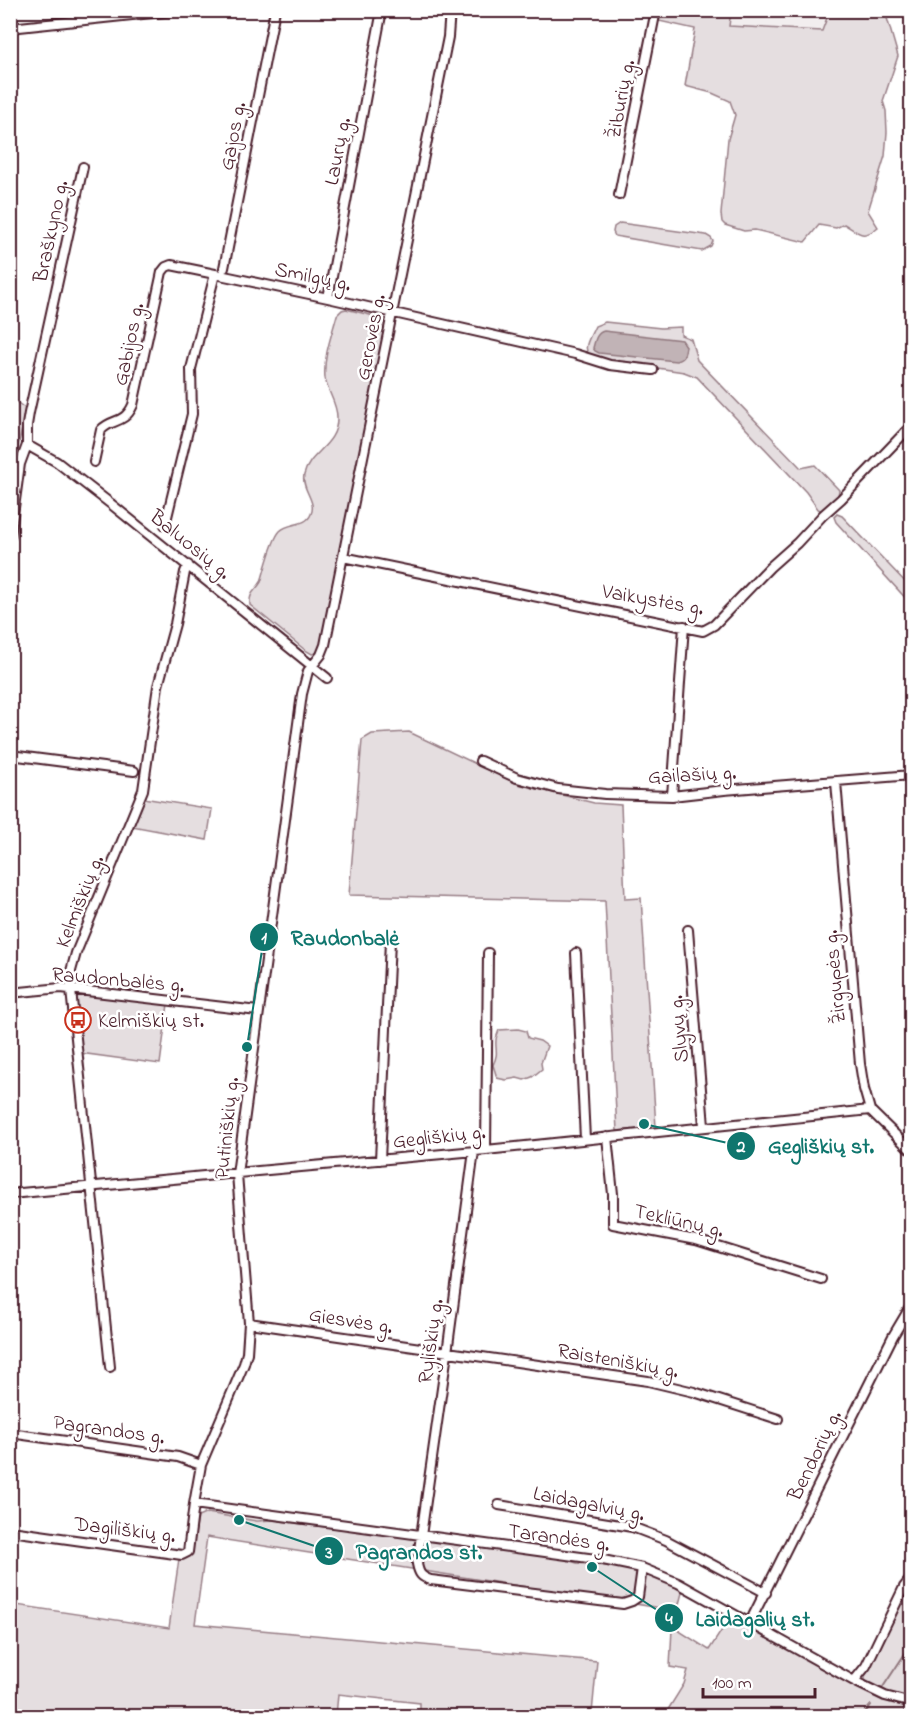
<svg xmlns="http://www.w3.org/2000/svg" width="922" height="1727" font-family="'Indie Flower',sans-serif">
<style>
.built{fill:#f2eeef}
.green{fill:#e5dee0;stroke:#987e86;stroke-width:1.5}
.water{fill:#c1b3b6;stroke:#91787e;stroke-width:1.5}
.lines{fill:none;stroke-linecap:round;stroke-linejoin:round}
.stream{stroke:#91787e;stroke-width:2}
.street-casing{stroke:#4a1f2b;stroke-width:12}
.street{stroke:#fff;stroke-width:8}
.labels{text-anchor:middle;stroke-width:5;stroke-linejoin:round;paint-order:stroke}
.street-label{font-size:21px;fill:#4a1f2b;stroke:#fff}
.poi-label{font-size:21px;fill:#4a1f2b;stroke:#fff;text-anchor:start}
.leader{fill:none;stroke:#0f766e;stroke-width:2}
.callout-dot{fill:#0f766e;stroke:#fff;stroke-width:2}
.mark-label{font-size:18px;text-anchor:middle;font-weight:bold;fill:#fff}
.callout-label{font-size:22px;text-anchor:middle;font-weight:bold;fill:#0f766e;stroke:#fff;stroke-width:5;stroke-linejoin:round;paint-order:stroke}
</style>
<rect width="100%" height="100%" fill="#fff"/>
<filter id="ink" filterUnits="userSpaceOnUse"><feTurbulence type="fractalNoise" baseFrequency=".0167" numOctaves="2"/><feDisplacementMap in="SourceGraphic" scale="12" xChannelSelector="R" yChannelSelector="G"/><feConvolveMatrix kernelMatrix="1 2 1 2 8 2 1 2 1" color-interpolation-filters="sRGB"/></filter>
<g filter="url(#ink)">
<path class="built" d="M731 11H833V12L828 15 822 31 729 26Z"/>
<path class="green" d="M838 11H885L898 56 883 101 886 111 887 132 885 156 868 211 878 227C863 240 859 233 844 224L836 228 819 225 805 242 755 230 744 231 725 225 722 222 721 214 728 139 735 115 730 101 712 93 685 86 695 29 659 21 660 11H731L729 26 822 31 828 15Z
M620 223 706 235 711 238 713 241 711 246 702 251 615 236 613 232 614 227Z
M346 309 382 318 385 324 321 647 316 653 312 654 305 650 250 605C249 592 255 592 261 582 265 570 272 539 280 531 289 522 306 527 311 514 317 501 301 489 304 475 309 452 338 446 337 417 337 403 327 391 325 378 323 357 332 334 337 315L342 310Z
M605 322 661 328 681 327V335L691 339 697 360 801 468 815 465 839 490 838 496 822 511 818 509 806 492 697 377 684 372 597 359C578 352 589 340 595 326Z
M11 398 26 409 18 447 11 513Z
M837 514 842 516 911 588V604L836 522 834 517Z
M409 732 518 784 594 803 621 805 625 899 641 898 656 1127 617 1131 605 901 349 895 362 740 372 734Z
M143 798 212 809 207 840 132 826Z
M79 994 168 1004 160 1064 80 1053 76 999Z
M518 1029 526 1031 528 1038 540 1041 547 1046 541 1063 542 1069 532 1077 524 1080 517 1078 506 1080 497 1078 493 1065C499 1052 495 1051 496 1040 496 1037 498 1033 499 1030Z
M207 1513 257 1521 272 1520 557 1557 577 1563 626 1568 654 1576 683 1589 673 1627 709 1650 731 1616 860 1688 883 1698 906 1705 902 1716H664L684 1684 688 1670 670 1667 673 1610 207 1537 195 1624 597 1661 592 1713 601 1716H420V1703L338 1694 336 1716H11L10 1604 169 1628 180 1552H192L198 1517Z
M911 1581V1700C897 1696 875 1692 865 1680V1676Z"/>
<path class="water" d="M604 331 682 340 686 346C685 354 684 359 676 361L599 353 595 351 593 348C595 341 596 333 604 331Z"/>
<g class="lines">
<path class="stream" d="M881 1690 912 1643
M862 1716 871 1705"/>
<g class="street-casing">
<path id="street" d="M450 10 448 37 325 645 321 655 308 671 302 694 237 1174 249 1323 247 1353 244 1364 201 1465 194 1504 603 1560 642 1568 678 1583 854 1681 885 1696 912 1703
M10 28 132 15 186 10
M619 195 656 10
M224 268 275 10
M328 298 382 10
M27 445 57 462 111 504 327 678
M94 462 101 430C112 418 124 425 133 405L162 272 166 267 171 265 215 274
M165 525 192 414 191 369 215 274 328 298 575 354 610 365 653 370
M10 537 20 464 27 445V425L29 413 83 167
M343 557 703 631 714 625 770 567 797 543 823 515 841 499 912 425
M10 755 134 771
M480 761 517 778 558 789 605 794 672 796 724 790 912 775
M836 782 860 1064 864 1089 870 1110 912 1151
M672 796 684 626
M688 930 704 1126
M576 953 585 1139
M10 993 61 988 258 1011
M607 1137 613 1194V1224L696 1240 821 1279
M486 1150 488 953
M474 1151 447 1353 417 1564C419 1574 421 1577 431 1580L623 1604 632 1601 638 1597 642 1568
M380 1160 390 941
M10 1194 486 1150 870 1110
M249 1323 648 1381 694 1392 778 1419
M110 1367 71 990V971L76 953 143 790 158 686 175 624 185 572 188 565
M10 1433 178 1457 201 1465
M499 1505 632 1527 666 1540 766 1593
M10 1535 18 1532 182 1555 188 1552 194 1504
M750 1622 893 1336 912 1304
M854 1681 866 1666 904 1587 912 1577"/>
</g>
<use href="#street" class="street"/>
</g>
</g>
<defs>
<g id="bus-ring" transform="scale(1.35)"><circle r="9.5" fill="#fff" stroke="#c8321e" stroke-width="1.5"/><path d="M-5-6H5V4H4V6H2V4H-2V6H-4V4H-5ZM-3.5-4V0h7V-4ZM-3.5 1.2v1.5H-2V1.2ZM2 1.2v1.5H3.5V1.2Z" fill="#c8321e"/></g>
</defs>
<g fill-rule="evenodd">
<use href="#bus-ring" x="78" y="1020"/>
</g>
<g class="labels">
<g class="street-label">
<text transform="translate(620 99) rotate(-79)" y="7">Žiburių g.</text>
<text transform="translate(232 136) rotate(-79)" y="7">Gajos g.</text>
<text transform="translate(337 151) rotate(-79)" y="7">Laurų g.</text>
<text transform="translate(50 231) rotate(-78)" y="7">Braškyno g.</text>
<text transform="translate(313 276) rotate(12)" y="7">Smilgų g.</text>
<text transform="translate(370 337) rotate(-79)" y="7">Gerovės g.</text>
<text transform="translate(128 344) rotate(-78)" y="7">Gabijos g.</text>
<text transform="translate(191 544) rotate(39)" y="7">Baluosių g.</text>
<text transform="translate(653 599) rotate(10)" y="7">Vaikystės g.</text>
<text transform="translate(692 774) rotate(-3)" y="7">Gailašių g.</text>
<text transform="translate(79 901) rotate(-68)" y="7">Kelmiškių g.</text>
<text transform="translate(834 977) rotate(-95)" y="7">Žirgupės g.</text>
<text transform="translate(118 979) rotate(5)" y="7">Raudonbalės g.</text>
<text transform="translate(678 1029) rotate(-95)" y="7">Slyvų g.</text>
<text transform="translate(226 1128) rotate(-84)" y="7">Putiniškių g.</text>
<text transform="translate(439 1136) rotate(-6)" y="7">Gegliškių g.</text>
<text transform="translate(679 1220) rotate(13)" y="7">Tekliūnų g.</text>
<text transform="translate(351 1320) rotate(9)" y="7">Giesvės g.</text>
<text transform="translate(430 1341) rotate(-82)" y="7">Ryliškių g.</text>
<text transform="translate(618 1360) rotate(10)" y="7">Raisteniškių g.</text>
<text transform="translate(109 1429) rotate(8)" y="7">Pagrandos g.</text>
<text transform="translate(814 1455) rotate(-64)" y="7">Bendorių g.</text>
<text transform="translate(589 1503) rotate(11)" y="7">Laidagalvių g.</text>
<text transform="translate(125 1529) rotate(7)" y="7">Dagiliškių g.</text>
<text transform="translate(559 1537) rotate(8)" y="7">Tarandės g.</text>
</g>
<g class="poi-label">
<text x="98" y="1027">Kelmiškių st.</text>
</g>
</g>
<path class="leader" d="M247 1047L264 937M644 1124L741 1146M239 1520L329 1551M592 1567L669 1618"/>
<g class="callout-dot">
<circle cx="247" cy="1047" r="6"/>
<circle cx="644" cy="1124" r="6"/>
<circle cx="239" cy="1520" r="6"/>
<circle cx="592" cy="1567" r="6"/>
<circle cx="264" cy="937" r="15"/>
<circle cx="741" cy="1146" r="15"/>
<circle cx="329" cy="1551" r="15"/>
<circle cx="669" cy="1618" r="15"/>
</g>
<g class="mark-label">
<text x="264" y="943">1</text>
<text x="741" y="1152">2</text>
<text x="329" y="1558">3</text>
<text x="669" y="1624">4</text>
</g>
<g class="callout-label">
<text x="345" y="945">Raudonbalė</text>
<text x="821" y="1153">Gegliškių st.</text>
<text x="419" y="1559">Pagrandos st.</text>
<text x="755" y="1626">Laidagalių st.</text>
</g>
<rect width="922" height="1727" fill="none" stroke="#fff" stroke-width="36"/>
<rect x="18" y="18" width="886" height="1691" fill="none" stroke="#4a1f2b" stroke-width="2" filter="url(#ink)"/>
<path d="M703 1688v9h112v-9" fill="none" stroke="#4a1f2b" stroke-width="3"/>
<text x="712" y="1688" font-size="18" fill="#4a1f2b" stroke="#ffffff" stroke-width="4.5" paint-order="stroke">100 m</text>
</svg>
